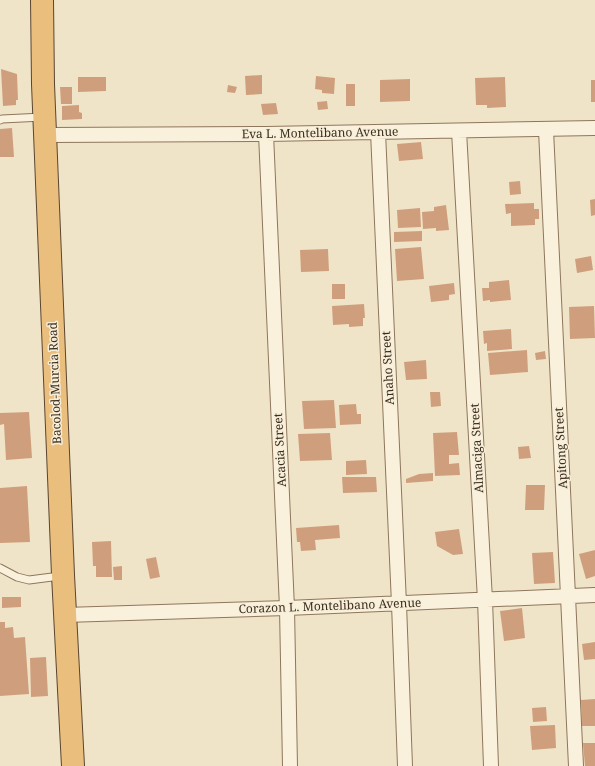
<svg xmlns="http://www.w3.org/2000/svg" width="595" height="766" font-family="'Noto Serif',serif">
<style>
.building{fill:#cf9f7d}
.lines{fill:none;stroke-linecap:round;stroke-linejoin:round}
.service-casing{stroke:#8d765c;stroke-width:9}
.minor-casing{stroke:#8d765c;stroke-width:16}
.trunk-casing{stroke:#5b4430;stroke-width:24}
.service{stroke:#faf1dc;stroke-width:7}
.minor{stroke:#faf1dc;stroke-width:14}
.trunk{stroke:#eabe7c;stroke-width:22}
.labels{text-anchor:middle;stroke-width:3;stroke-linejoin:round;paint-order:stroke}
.street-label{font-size:12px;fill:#3d2e20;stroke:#f7eed8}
</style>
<rect width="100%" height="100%" fill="#f0e4c8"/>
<path class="building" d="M1 69 17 74 18 100H16V105L3 106Z
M262 75V94L246 95 245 76Z
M316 76 335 78 334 94 322 93V90L315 89Z
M78 77H106V91L78 92Z
M505 77 506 107 487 108V105H476L475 78Z
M410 79V101L380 102V80Z
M591 80H595V102H591Z
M346 84H355V106H346Z
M228 85 237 87 235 93 227 92Z
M60 87H72V104H61Z
M327 101 328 109 318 110 317 102Z
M276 103 278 114 263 115 261 104Z
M79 105V112L82 113V119L62 120V106Z
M12 128 14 157H0V129Z
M421 142 423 159 399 161 397 144Z
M520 181 521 194 510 195 509 182Z
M595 199V215L591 216 590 200Z
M534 203V209H539V219H535V225L511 226V213L506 214 505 204Z
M446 205 449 230 436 231V228L423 229 422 212 434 211V207Z
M420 208 421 227 398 228 397 210Z
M422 231V241L394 242V232Z
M421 247 424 279 397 281 395 249Z
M328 249 329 271 301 272 300 250Z
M591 256 593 270 577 273 575 259Z
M509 280 511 300 490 302V300L483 301 482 288H489V282Z
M454 283 455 294 449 295V300L431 302 429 286Z
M332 284H345V299H332Z
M364 304 365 318H363V326L349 327V324L333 325 332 306Z
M594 306 595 338 570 339 569 307Z
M511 329 512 349 487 351V343L484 344 483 331Z
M527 350 528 372 490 375 488 353Z
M545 351 546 359 536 360 535 353Z
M426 360 427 379 406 380 404 362Z
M430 392H440L441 406 431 407Z
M334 400 336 428 304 429 302 401Z
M356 404 357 414H361V424L340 425 339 405Z
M29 412 32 458 6 460 4 424 0 425V413Z
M457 432 459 455H449V464L459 463 460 475 435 476 433 433Z
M330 433 332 460 300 461 298 434Z
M529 446 531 458 519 459 518 447Z
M366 460 367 474 346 475V461Z
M433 473V481L406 483V479L419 474Z
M342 477H376L377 492 343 493Z
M526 485H545L544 510H525Z
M27 486 30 542 0 543V488Z
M339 525 340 538 315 540 316 550 301 551 300 542H297L296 528Z
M459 529 463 554 453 555 437 546 435 532Z
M111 541 112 577H96V566H93L92 542Z
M595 550V576L586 579 579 554Z
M553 552 555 583 534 584 532 553Z
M156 557 160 577 150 579 146 559Z
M122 566V580H114L113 567Z
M2 597H21V607L2 608Z
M522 608 525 638 504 641 500 611Z
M0 622H5V628L13 627 14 638 25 637 29 694 0 696Z
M595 642V659L584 660 582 644Z
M46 657 48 696 31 697 30 658Z
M595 699V726H582L581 700Z
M546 707 547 721 533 722 532 708Z
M555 725 556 748 532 750 530 726Z
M583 743H595V766H585Z"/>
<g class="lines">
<g class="service-casing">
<path id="service" d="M0 120 2 119 43 117
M0 568 17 577 29 580 60 576"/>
</g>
<g class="minor-casing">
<path id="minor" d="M546 130 576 766
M459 131 485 600 491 766
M378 132 399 604 405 766
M266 134 287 608 290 766
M46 135 266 134 595 128
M65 615 287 608 595 595"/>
</g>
<g class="trunk-casing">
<path id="trunk" d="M42 0 43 84 63 575 73 766"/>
</g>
<use href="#service" class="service"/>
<use href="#minor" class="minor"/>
<use href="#trunk" class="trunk"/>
</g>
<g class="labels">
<g class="street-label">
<text transform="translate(320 133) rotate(-1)" y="4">Eva L. Montelibano Avenue</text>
<text transform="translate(388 368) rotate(-93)" y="4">Anaho Street</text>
<text transform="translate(55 383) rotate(-92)" y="4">Bacolod-Murcia Road</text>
<text transform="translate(477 448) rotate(-93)" y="4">Almaciga Street</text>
<text transform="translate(561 448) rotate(-93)" y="4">Apitong Street</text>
<text transform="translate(280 450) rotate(-93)" y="4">Acacia Street</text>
<text transform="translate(330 606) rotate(-2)" y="4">Corazon L. Montelibano Avenue</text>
</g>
</g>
</svg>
